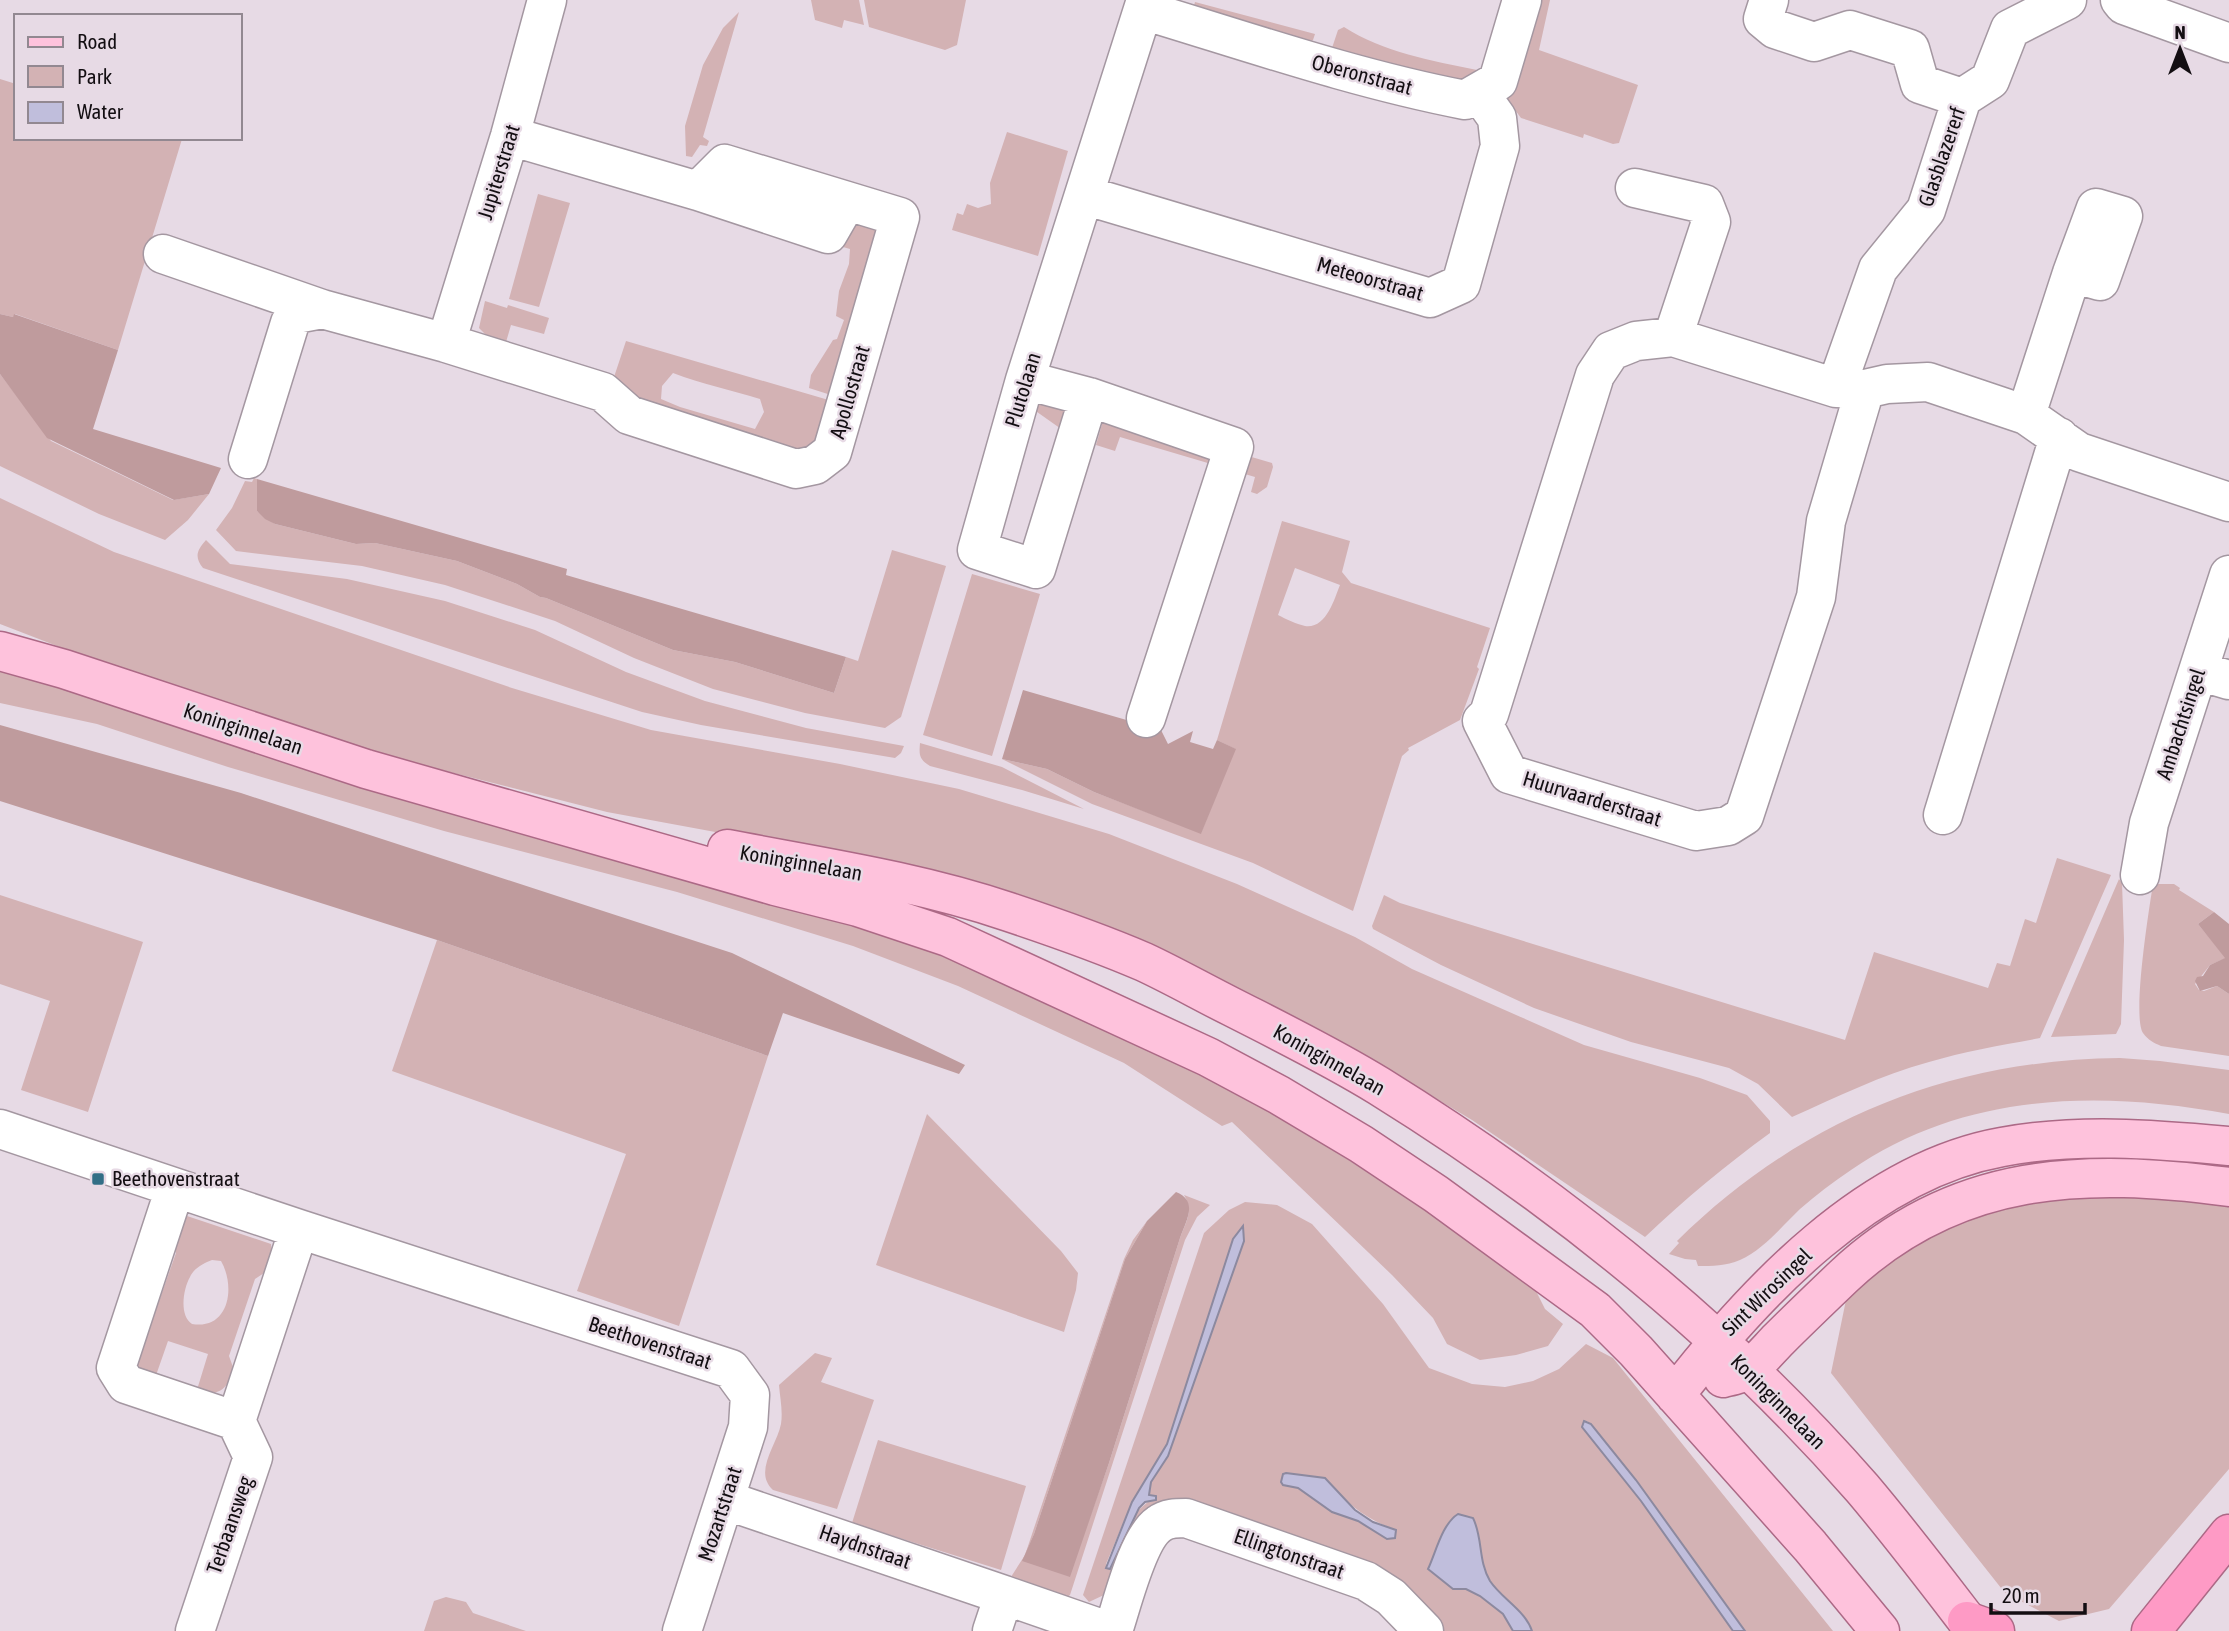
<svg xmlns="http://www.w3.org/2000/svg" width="2229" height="1631" font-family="'Asap Condensed',sans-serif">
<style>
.green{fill:#d3b2b4;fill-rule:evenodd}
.forest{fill:#bf9b9d}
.water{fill:#c0bedc;stroke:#8c899f;stroke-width:2}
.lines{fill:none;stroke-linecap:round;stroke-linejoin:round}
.minor-casing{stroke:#a497a1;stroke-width:41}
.major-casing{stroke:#ac6986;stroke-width:41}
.highway-casing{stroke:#ac6986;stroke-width:41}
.minor{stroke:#fff;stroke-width:38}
.major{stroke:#fec2dc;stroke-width:38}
.highway{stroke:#fe9ac5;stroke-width:38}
.poi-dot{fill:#326f86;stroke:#e7dae5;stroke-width:2.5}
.labels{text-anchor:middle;stroke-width:5;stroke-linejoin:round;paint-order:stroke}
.street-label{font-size:21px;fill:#130e12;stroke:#e7dae5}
.poi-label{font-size:21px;fill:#130e12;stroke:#e7dae5;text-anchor:start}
</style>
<rect width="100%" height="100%" fill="#e7dae5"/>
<path class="green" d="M811 0H859L864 25 844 20 842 28 815 20Z
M864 0H966L957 45 945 50 869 27Z
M1536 0H1550L1539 50 1638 85 1619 143 1613 144 1584 134 1583 138 1521 118 1504 95Z
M1195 2 1315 34 1313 40 1305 46 1192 13Z
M739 12 703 137 709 141 707 146 700 145 692 157 686 156 685 126 703 65 723 28Z
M1344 27C1383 52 1432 61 1477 70L1464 80 1330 54 1338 30Z
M0 79 16 84V138L182 139 118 350 15 314 13 317 0 314Z
M1007 132 1068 151 1038 256 952 230 957 213 963 215 967 204 978 208 991 204 990 183Z
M538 194 570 203 539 307 509 299Z
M851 221 879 223 834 396 809 388 811 375 833 340 837 339 844 320 836 316 839 291 849 264 850 249 843 247Z
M485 301 507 308 508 305 549 318 544 334 511 325 506 342 487 336 479 328Z
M626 341 832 401 820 443 799 456 643 408 612 383ZM673 373C702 384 731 390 760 399L764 412 755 429 680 407 661 399 662 386Z
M0 374 51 441 173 500 209 494 188 520 165 540 99 514 0 466Z
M1034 391 1066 401 1064 431 1030 407Z
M1105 414 1272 463 1273 467 1267 487 1257 494 1251 492 1255 477 1120 437 1115 451 1096 445Z
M254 478 257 479V511L275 524 356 544 375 543 457 561 517 584 540 597 546 598 673 650 735 662 834 693 846 657 858 661 892 550 946 566 901 717 885 728 805 713 713 689 634 658 555 621 445 585 362 566 236 551 216 530 232 508 245 481 252 482Z
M0 498 114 552 512 688 651 730 840 764 959 789 1109 834 1237 884 1355 937 1412 969 1584 1045 1700 1078 1747 1095 1770 1121V1133C1726 1165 1685 1199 1645 1237L1472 1120 1355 1050 818 851 607 812 383 755 135 676 0 624Z
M1282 521 1350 541 1342 572 1351 583 1490 628 1477 667 1479 669 1460 720 1408 748 1409 750 1402 756 1353 911 1253 863 1092 804 1002 759 1047 769 1094 792 1201 833 1235 749 1217 740ZM1295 568 1340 585C1334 600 1326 629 1305 626 1296 624 1286 619 1278 615Z
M206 540 230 564 347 579 445 601 535 630 626 672 705 701 806 728 904 746 901 753 895 758 701 725 642 712 203 568C194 557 197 550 206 540Z
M972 574 1040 594 992 756 923 735Z
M0 667 219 741 417 801 870 928 985 971 1130 1036 1288 1122 1416 1202 1533 1285 1545 1309 1563 1324 1548 1346 1516 1355 1480 1360 1447 1344 1433 1318 1392 1275 1232 1122 1222 1126 1124 1063 958 986 853 946 677 892 444 831 228 767 97 724 0 703Z
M920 743 1002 767 1084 809 1022 790 930 766C919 759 919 755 920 743Z
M2057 858 2111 875 2040 1038C2003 1045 1965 1051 1929 1062 1881 1075 1837 1097 1792 1117L1758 1084 1729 1068 1631 1042 1534 1008 1441 965 1373 929 1372 926 1384 895 1400 903 1845 1040 1874 952 1988 988 1997 963 2010 966 2025 919 2036 923Z
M2119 879 2122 883 2124 940 2121 1024 2116 1034 2051 1037Z
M2153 884H2174L2180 888 2179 890 2214 912 2198 924 2226 958 2210 965 2195 984 2199 990 2204 991 2217 986 2229 994V1056L2161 1046C2154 1043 2148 1040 2143 1033 2132 1016 2149 909 2153 884Z
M0 895 143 942 88 1112 21 1090 50 1001 0 984Z
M437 940 768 1056 679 1326 577 1291 626 1154 392 1071Z
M2120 1058 2160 1061 2229 1070V1114C2099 1090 1964 1092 1851 1170 1833 1182 1816 1195 1800 1209 1781 1227 1764 1249 1740 1260 1726 1266 1712 1266 1698 1266L1696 1260 1685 1259 1669 1254 1679 1243 1677 1241C1800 1120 1948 1060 2120 1058Z
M927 1114 1061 1251 1078 1273 1076 1290 1064 1332 876 1265Z
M2066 1194 2229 1200V1469L2109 1609 2059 1621 2005 1593 1831 1373 1846 1300 1905 1250 1989 1210Z
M1184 1195 1210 1205 1197 1217 1185 1240 1070 1595 1066 1598 1009 1580 1025 1555 1124 1259 1133 1240 1147 1221 1125 1259 1034 1534 1023 1560 1069 1576 1109 1463 1180 1238C1186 1222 1194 1211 1184 1195Z
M1245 1202 1277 1205 1312 1224 1383 1304 1429 1368 1472 1384 1505 1387 1533 1381 1559 1369 1586 1344 1613 1358 1833 1631H1745L1636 1480 1587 1421 1582 1427 1641 1501 1733 1631H1441L1192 1503 1106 1594 1089 1602 1083 1595 1204 1233 1229 1210ZM1242 1227 1244 1241 1168 1456 1151 1482 1149 1501 1135 1513 1111 1569 1106 1564 1132 1502 1167 1444 1233 1239ZM1325 1478C1346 1503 1365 1519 1396 1530L1387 1539 1358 1521 1332 1512 1298 1488Z
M184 1215 271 1244 272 1257 267 1271 255 1279 229 1356 234 1370C226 1392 218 1395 196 1393L208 1354 168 1341 154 1381 144 1375 136 1366 176 1253 171 1241ZM212 1260 221 1261C236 1287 229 1330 192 1324 179 1316 183 1289 190 1277 194 1268 204 1263 212 1260Z
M815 1353 832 1358 821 1382 874 1400 837 1509 773 1490C753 1472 777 1445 781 1424 783 1411 780 1398 779 1385Z
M878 1440 1026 1486 1001 1570 852 1523Z
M446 1597 466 1602 473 1613 526 1631H424L434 1601Z"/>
<path class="forest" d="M0 314 13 317 14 314 118 350 93 429 221 468 209 494 174 500 47 438 0 374Z
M257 479 567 569 566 575 846 657 834 693 735 662 673 650 546 598 540 597 517 584 457 561 375 543 356 544 275 524 265 519 257 511Z
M1023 690 1161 730 1168 744 1193 731 1190 742 1213 749 1217 740 1236 749 1201 834 1094 792 1047 769 1002 759Z
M0 725 241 793 732 953 965 1065 959 1074 783 1013 768 1056 437 940 0 801Z
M2214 912 2229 924V994L2217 986 2200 991 2195 981 2197 977 2203 976 2210 965 2225 958 2198 924Z
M1176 1192C1199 1201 1186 1221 1180 1238L1109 1463 1070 1577 1022 1561 1034 1534 1125 1259 1147 1221Z"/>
<path class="water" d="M1243 1226 1244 1241 1168 1456 1151 1482 1149 1495 1156 1496V1500L1145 1502 1139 1508 1110 1569 1106 1568 1132 1502 1167 1444 1233 1239Z
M1584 1421 1591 1424 1636 1480 1745 1631H1733L1641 1501 1582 1427Z
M1286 1473 1325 1478 1355 1510 1373 1522 1396 1530 1395 1538 1387 1539 1358 1521 1332 1512 1298 1488 1283 1485 1281 1482 1283 1474Z
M1458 1514 1473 1518C1483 1538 1478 1561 1490 1581 1502 1599 1525 1610 1532 1631H1513L1503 1614 1480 1596 1466 1589H1453L1428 1569C1436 1552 1442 1524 1458 1514Z"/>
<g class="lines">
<g class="minor-casing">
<path id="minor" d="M1769 0 1763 19 1775 29 1814 42 1850 30 1910 49 1920 84 1962 98
M2120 0 2124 5 2229 43
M1143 10C1249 42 1356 79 1465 100L1498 81 1522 0
M1635 188 1704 204 1711 222 1673 337
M698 191 828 234 847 201
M1084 195 1430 298 1461 284 1500 146 1497 118 1480 94
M163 254 322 309
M446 343 603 392 629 415 796 469 815 465 832 452 900 217 725 164 698 191 510 136
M1025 380 1089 397 1234 447 1146 718
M1836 388 1878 269 1926 210 1962 98 1990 80 2010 29 2067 0
M1865 389 1826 521 1816 597 1744 816 1728 826 1696 831 1509 774 1482 721 1489 714 1595 375 1611 351 1636 341 1673 337 1836 388 1865 389 1887 384 1928 382 2026 415 2079 452 2229 502
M1089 397 1036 569 977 550 1025 380 1146 0
M2026 415 2072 273 2096 208 2123 216 2100 281 2072 273
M248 459 290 323 296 314 322 309 446 343 510 136 547 0
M2199 671 2229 680
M1943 815 2059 437
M2140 875 2149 823 2229 575
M0 1129 299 1229 731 1369 750 1395 748 1427 682 1631
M175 1188 116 1368 126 1384 236 1421
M236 1421 299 1229
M725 1500 1004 1595 992 1631
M1004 1595 1108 1631
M195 1631 253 1457 236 1421
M1113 1631C1122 1605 1137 1539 1159 1524 1167 1518 1176 1518 1186 1518L1366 1581 1391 1597 1424 1631"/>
</g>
<g class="major-casing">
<path id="major" d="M0 651 64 669 366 769 775 886 858 907 948 937 1208 1057 1279 1095 1361 1144 1436 1194 1595 1310 1636 1351 1810 1546 1880 1631
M727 849C821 867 917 881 1009 912 1054 927 1100 943 1144 962 1174 976 1202 992 1232 1007 1281 1032 1332 1057 1379 1086 1556 1196 1724 1330 1862 1488 1901 1534 1938 1583 1975 1631
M1723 1378C1731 1376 1742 1374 1748 1369 1759 1362 1769 1349 1779 1339 1800 1318 1822 1297 1844 1276 1956 1171 2085 1168 2229 1187
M1675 1395C1755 1292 1868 1171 2002 1147 2077 1133 2153 1139 2229 1146"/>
</g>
<g class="highway-casing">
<path id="highway" d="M1967 1621 1995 1631
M2151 1631 2229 1534"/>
</g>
<use href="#minor" class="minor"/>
<use href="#major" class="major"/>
<use href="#highway" class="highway"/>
</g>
<rect class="poi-dot" x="91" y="1172" width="14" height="14" rx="3.5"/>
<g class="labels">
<g class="street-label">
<text transform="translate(1362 75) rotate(15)" y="7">Oberonstraat</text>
<text transform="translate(1942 157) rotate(-71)" y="7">Glasblazererf</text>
<text transform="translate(499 172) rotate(-73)" y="7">Jupiterstraat</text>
<text transform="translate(1370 279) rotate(16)" y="7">Meteoorstraat</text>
<text transform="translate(1023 390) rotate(-73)" y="7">Plutolaan</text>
<text transform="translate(850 392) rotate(-74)" y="7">Apollostraat</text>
<text transform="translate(2181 724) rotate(-72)" y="7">Ambachtsingel</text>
<text transform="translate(243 729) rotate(18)" y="7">Koninginnelaan</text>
<text transform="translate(1592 799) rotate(17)" y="7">Huurvaarderstraat</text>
<text transform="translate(801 863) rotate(10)" y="7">Koninginnelaan</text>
<text transform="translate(1329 1060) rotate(29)" y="7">Koninginnelaan</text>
<text transform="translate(1767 1292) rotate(-44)" y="7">Sint Wirosingel</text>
<text transform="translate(650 1343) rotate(18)" y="7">Beethovenstraat</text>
<text transform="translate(1778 1402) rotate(45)" y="7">Koninginnelaan</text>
<text transform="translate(720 1514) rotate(-72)" y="7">Mozartstraat</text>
<text transform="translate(230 1525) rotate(-71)" y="7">Terbaansweg</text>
<text transform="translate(865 1547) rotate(19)" y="7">Haydnstraat</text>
<text transform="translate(1289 1554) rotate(19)" y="7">Ellingtonstraat</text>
</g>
<g class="poi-label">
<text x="112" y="1186">Beethovenstraat</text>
</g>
</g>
<rect x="14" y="14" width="228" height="126" fill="#e7dae5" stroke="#928891" stroke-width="2"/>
<rect x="28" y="37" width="35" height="10" fill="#fec2dc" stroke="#928891" stroke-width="2"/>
<text x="77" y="49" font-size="21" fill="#130e12">Road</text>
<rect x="28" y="66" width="35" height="21" fill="#d3b2b4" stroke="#928891" stroke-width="2"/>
<text x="77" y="84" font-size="21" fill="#130e12">Park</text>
<rect x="28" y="102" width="35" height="21" fill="#c0bedc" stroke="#928891" stroke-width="2"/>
<text x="77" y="119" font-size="21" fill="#130e12">Water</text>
<g transform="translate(2180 49)" stroke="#e7dae5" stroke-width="5" paint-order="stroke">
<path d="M0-5L12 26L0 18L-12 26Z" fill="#130e12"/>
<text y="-10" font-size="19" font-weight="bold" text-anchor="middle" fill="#130e12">N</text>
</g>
<path d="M1991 1603v10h94v-10" fill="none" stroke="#130e12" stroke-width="3.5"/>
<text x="2002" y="1603" font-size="21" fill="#130e12" stroke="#e7dae5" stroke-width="5" paint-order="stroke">20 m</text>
</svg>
